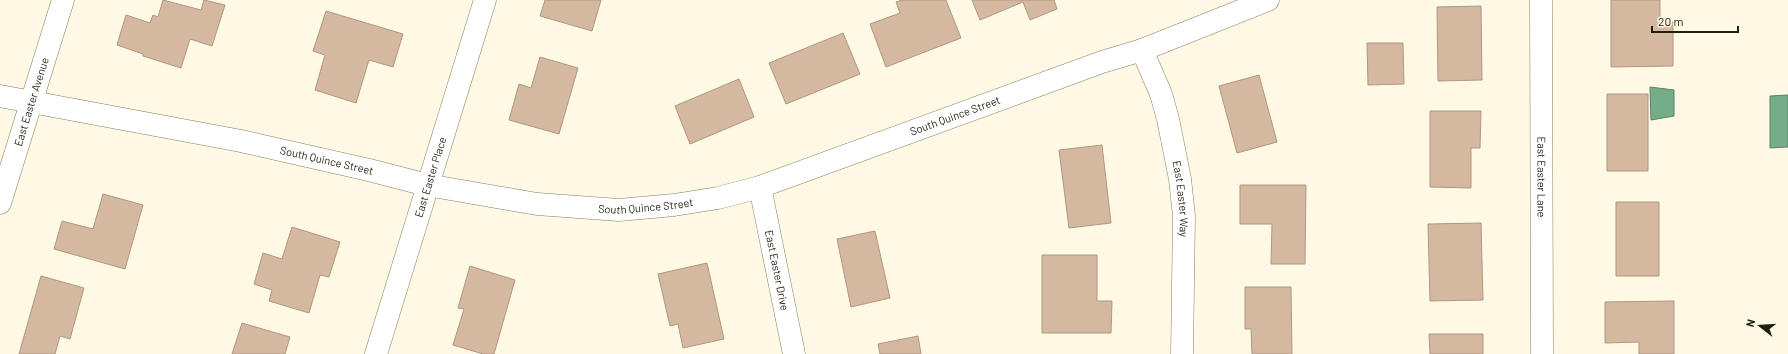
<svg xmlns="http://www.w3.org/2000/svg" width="1788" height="354" font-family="Barlow,sans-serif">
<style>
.water{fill:#75ad8a;stroke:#5c8266}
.building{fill:#d4b8a0;stroke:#b29780}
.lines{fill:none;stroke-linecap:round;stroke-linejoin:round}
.minor-casing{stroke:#887f60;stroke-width:23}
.minor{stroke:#fff;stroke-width:22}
.labels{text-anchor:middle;stroke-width:3;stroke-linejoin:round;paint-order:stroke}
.street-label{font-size:11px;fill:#221f12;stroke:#fef9e4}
</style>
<rect width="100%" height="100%" fill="#fef9e4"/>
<path class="water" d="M1650 87 1674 90V116L1651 120Z
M1788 95V147L1770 148V96Z"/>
<path class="building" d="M163 0 201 10 204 0 225 5 212 46 190 39 181 68 143 56V54L117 45 126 15 150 23 153 15 158 17Z
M545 0H601L592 31 540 16Z
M902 0H946L961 38 886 67 870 24 900 13 896 2Z
M972 0H1054L1057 9 1030 20 1023 2 980 20Z
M1611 0H1660V22H1673V66L1611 67Z
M1481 6 1482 80 1438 81 1437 7Z
M326 11 403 34 393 67 369 60 356 103 315 90 325 55 313 51Z
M843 33 860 74 786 104 769 63Z
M1367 43H1403L1404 84 1368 85Z
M540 57 578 68 559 134 509 120 519 84 531 88Z
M1259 75 1277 142 1237 153 1219 86Z
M739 79 754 117 690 144 675 106Z
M1607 94H1648V171H1607Z
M1430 111H1481L1480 148H1471V188L1430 187Z
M1102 145 1111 223 1069 228 1059 150Z
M1240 185H1306L1305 264H1271L1272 224H1240Z
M103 194 143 205 125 269 54 249 62 221 93 229Z
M1616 202H1659V276H1616Z
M1481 223 1483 300 1430 301 1428 224Z
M292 227 340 242 329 277 320 275 309 313 269 301 272 290 254 284 263 253 282 259Z
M875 231 890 298 851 307 837 239Z
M1042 255H1097V301H1112L1111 333H1042Z
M707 263 724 339 683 348 678 324 670 326 658 274Z
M470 266 515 280 494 354H483L453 345 464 309 458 308Z
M41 276 84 288 70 339 60 336 55 354H19Z
M1245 287H1291L1292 354H1252L1251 329H1245Z
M1674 301V354H1639V342L1605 343V302Z
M242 323 290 337 285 354H232Z
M1429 334H1483V354H1430Z
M918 336 921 354H880L878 344Z"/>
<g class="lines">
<g class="minor-casing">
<g id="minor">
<path id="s1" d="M1541 0 1542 354"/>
<path id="s2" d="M1142 50 1161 94 1168 119 1180 179 1184 216 1182 354"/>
<path id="s3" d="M0 96 241 141 369 170 427 185 537 204 619 210 674 205 718 198 760 187 1102 62 1142 50 1268 0"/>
<path id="s4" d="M760 187 794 354"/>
<path id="s5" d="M0 203 63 0"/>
<path id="s6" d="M376 354 485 0"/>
</g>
</g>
<use href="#minor" class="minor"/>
</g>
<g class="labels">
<g class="street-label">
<text dy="4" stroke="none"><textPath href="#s5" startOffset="106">East Easter Avenue</textPath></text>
<text dy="4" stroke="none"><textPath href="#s3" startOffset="981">South Quince Street</textPath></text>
<text dy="4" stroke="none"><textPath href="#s3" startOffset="333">South Quince Street</textPath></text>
<text dy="4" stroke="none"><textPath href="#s6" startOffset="185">East Easter Place</textPath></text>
<text dy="4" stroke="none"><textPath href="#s1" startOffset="177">East Easter Lane</textPath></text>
<text dy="4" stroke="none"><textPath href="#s2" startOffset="155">East Easter Way</textPath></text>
<text dy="4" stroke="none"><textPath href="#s3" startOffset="657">South Quince Street</textPath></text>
<text dy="4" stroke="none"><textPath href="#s4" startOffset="85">East Easter Drive</textPath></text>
</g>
</g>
<g transform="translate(1760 326) rotate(287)" stroke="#fef9e4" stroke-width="3" paint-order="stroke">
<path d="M0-3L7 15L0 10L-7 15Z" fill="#221f12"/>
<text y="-6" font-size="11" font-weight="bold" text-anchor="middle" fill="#221f12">N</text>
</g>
<path d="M1652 26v6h86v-6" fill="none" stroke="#221f12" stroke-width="2"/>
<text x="1658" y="26" font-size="12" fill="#221f12" stroke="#fef9e4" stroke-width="3" paint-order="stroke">20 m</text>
</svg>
